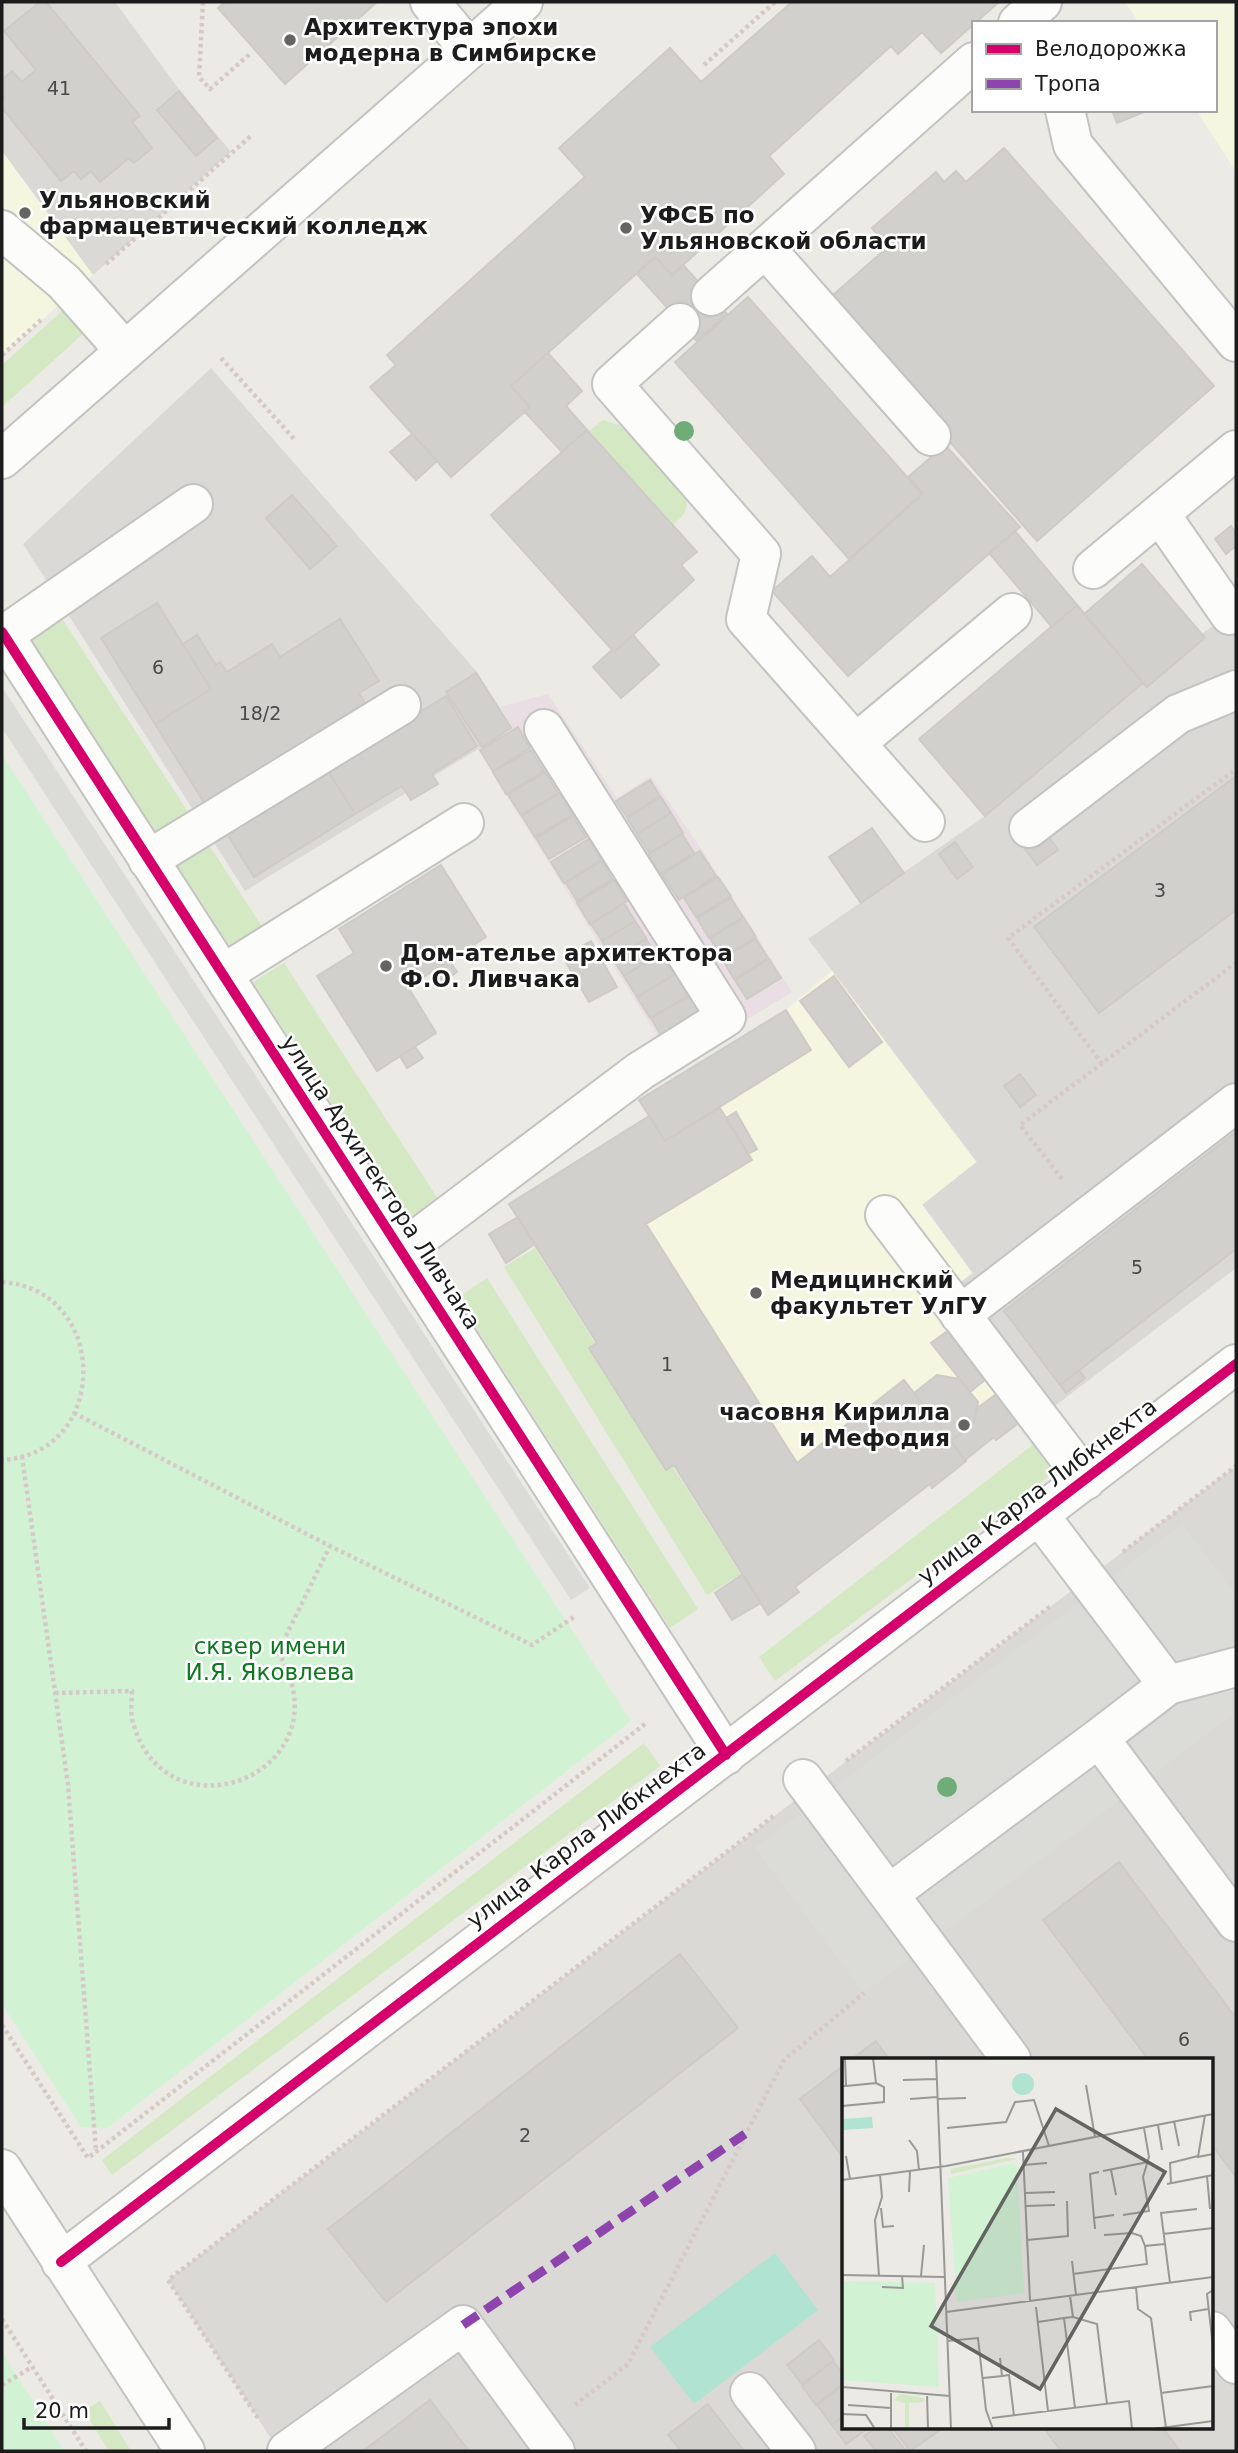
<svg xmlns="http://www.w3.org/2000/svg" width="1238" height="2453" font-family="'DejaVu Sans',sans-serif">
<style>
.residential{fill:#dad9d6;fill-rule:evenodd}
.industrial{fill:#e9dee3}
.education{fill:#f4f6df}
.grass{fill:#d4e9c3}
.park{fill:#d2f2d4}
.pitch{fill:#b0e3d1}
.parking{fill:#dbdbd8}
.building{fill:#d2d0cc;stroke:#cecbc6;stroke-width:2}
.lines{fill:none;stroke-linecap:round;stroke-linejoin:round}
.minor-casing{stroke:#c3c3c1;stroke-width:42}
.path{stroke:#d6c9c5;stroke-width:4.5;stroke-dasharray:3.5 3.5;stroke-linecap:butt}
.minor{stroke:#fcfcfb;stroke-width:38}
.quiet{stroke:#8e44ad;stroke-width:9;stroke-dasharray:18 9;stroke-linecap:butt}
.cycleway-casing{stroke:#fff;stroke-width:15}
.cycleway{stroke:#d6006c;stroke-width:10}
.tree{fill:#70ac78}
.poi-dot{fill:#646462;stroke:#fff;stroke-width:2.5}
.labels{text-anchor:middle;stroke-width:5;stroke-linejoin:round;paint-order:stroke}
.number-label{font-size:19px;fill:#4a4948}
.poi-label{font-size:23px;font-weight:bold;fill:#1c1c1c;stroke:#fff;text-anchor:start}
.street-label{font-size:23px;fill:#1c1c1c;stroke:#fff}
.park-label{font-size:23px;fill:#0c791e;stroke:#fff}
.inset-road{fill:none;stroke:#989895;stroke-width:2}
.view{fill:#646462;fill-opacity:0.15;stroke:#646462;stroke-width:3.5}
.inset-edge{fill:none;stroke:#1c1c1c;stroke-width:3.5}
</style>
<rect width="100%" height="100%" fill="#ebeae5"/>
<path class="residential" d="M2 2H115L181 92 231 152 93 275 2 151Z
M211 368 477 672 513 728 245 891 23 544Z
M1236 610V1268L1030 1425 935 1302 973 1273 922 1204 977 1162 808 939 985 816 1201 634Z
M1236 1466V2451H279L168 2280 819 1782ZM844 2059H1212V2427H844Z"/>
<path class="industrial" d="M548 694 617 798 651 776 702 850 792 992 675 1064 478 750 513 728 500 707Z"/>
<path class="education" d="M1125 2H1236V172L1196 110H1215V23H1139Z
M2 151 93 275 2 355Z
M832 971 976 1162 922 1205 972 1273 934 1302 1024 1419 996 1440 993 1437 932 1488 929 1485 796 1587 799 1592 768 1615 509 1204 649 1116 639 1100 786 1010Z"/>
<path class="grass" d="M63 310 84 333 2 407V365Z
M603 420 621 426 686 496C689 510 683 517 673 524L589 431Z
M63 620 190 815 158 835 31 640Z
M205 839 263 928 231 948 173 859Z
M284 963 444 1208 414 1231 253 982Z
M535 1248 595 1343 588 1348 666 1471 673 1467 741 1574 707 1595 504 1267Z
M487 1278 698 1609 670 1628 457 1298Z
M1039 1440 1060 1468 775 1681 759 1657Z
M644 1743 660 1766 112 2175 102 2160Z
M100 2401 131 2451H109L84 2411Z"/>
<path class="park" d="M2 755 631 1721 107 2128 81 2127 2 2004Z
M2 2352 64 2451H2Z"/>
<path class="pitch" d="M775 2253 818 2310 694 2404 650 2347Z"/>
<path class="parking" d="M2 687 590 1588 571 1600 2 728Z
M1182 1524 1236 1595V1712L864 1993 755 1848Z"/>
<path class="building" d="M40 2H46L140 116 132 122 152 148 134 163 129 158 100 182 91 171 81 179 74 171 61 181 2 108V99L4 97 2 94V80L12 71 22 82 36 70 4 31Z
M225 2H377L285 84 218 8Z
M792 2H999L941 53 922 32 898 54 891 46 769 156 784 174 672 275 655 257 511 386 530 407 451 477 370 387 396 365 387 355 585 177 559 148 670 48 701 82Z
M179 91 217 138 196 156 157 110Z
M1112 110H1149L1117 123Z
M1004 148 1214 386 1037 541 826 301 888 247 872 228 936 172 944 182 956 171 966 182Z
M655 257 672 275 683 265 727 314 697 341 637 274Z
M748 297 922 494 849 559 675 362Z
M548 353 582 391 566 406 587 430 562 452 524 411 530 407 511 386Z
M587 430 697 552 681 565 694 580 614 652 491 515Z
M412 434 437 461 416 480 390 452Z
M945 445 1020 527 848 676 772 591 812 556 830 577 923 494 908 477Z
M292 495 337 546 310 569 266 518Z
M1231 526 1236 533V546L1226 554 1215 539Z
M1015 531 1077 605 1052 627 989 553Z
M1142 564 1205 638 1147 687 1084 614Z
M157 603 211 689 155 724 101 638Z
M1077 605 1143 683 985 816 919 739Z
M340 619 379 681 359 693 365 703 205 804 155 724 211 689 183 644 197 635 216 665 220 662 227 672 272 644 280 657Z
M633 635 659 665 621 698 593 667 612 650 614 652Z
M476 673 511 728 482 747 446 692Z
M446 696 477 746 432 774 438 784 411 800 402 786 355 814 327 769Z
M518 727 530 748 493 771 480 750Z
M531 750 544 771 506 794 493 772Z
M327 769 355 814 254 877 225 831Z
M545 772 558 793 521 815 508 795Z
M1236 776V910L1099 1013 1034 927Z
M650 780 660 796 627 817 616 801Z
M560 793 573 814 535 837 522 816Z
M661 797 671 813 637 834 627 818Z
M671 813 683 833 649 853 637 834Z
M573 816 586 837 549 859 536 838Z
M872 828 904 873 861 903 829 857Z
M682 834 694 853 660 874 648 855Z
M1047 834 1058 850 1037 865 1025 849Z
M589 839 601 860 564 883 551 862Z
M955 842 973 867 957 879 939 854Z
M700 851 716 876 679 900 662 875Z
M602 861 612 879 577 901 566 883Z
M441 865 486 937 408 987 436 1033 377 1071 317 976 354 953 339 929Z
M718 877 731 896 696 917 684 898Z
M614 880 627 901 590 924 577 903Z
M731 898 743 917 709 938 697 918Z
M624 903 635 921 602 941 591 924Z
M744 918 756 937 722 958 710 938Z
M635 921 646 938 612 958 602 941Z
M646 939 657 956 624 976 613 959Z
M756 939 768 958 734 979 722 959Z
M591 941 617 987 589 1002 563 957Z
M661 953 674 975 637 997 624 976Z
M769 959 781 978 747 999 735 980Z
M449 960 457 972 439 984 432 973Z
M675 974 688 996 650 1018 637 997Z
M834 976 882 1042 849 1067 800 1001Z
M689 996 702 1017 664 1040 651 1018Z
M786 1010 811 1050 665 1141 639 1100Z
M415 1047 423 1058 407 1068 400 1056Z
M1020 1074 1036 1095 1020 1107 1004 1086Z
M720 1108 752 1160 646 1224 797 1463 904 1380 966 1461 932 1488 930 1484 795 1587 799 1592 768 1615 674 1465 666 1470 589 1348 597 1343 509 1204 649 1116 665 1141Z
M736 1112 757 1149 748 1154 726 1118Z
M1236 1132V1249L1060 1385 1004 1311Z
M518 1217 535 1244 506 1263 489 1234Z
M953 1327 991 1375 970 1392 931 1343Z
M1079 1370 1085 1378 1066 1393 1060 1385Z
M937 1375 959 1379 978 1402 974 1423 951 1441 914 1393Z
M1002 1390 1024 1419 996 1440 994 1437 965 1460 951 1441 974 1423 976 1409Z
M743 1574 761 1603 732 1620 715 1593Z
M1119 1862 1236 2018V2177L1212 2145V2059H1148L1043 1920Z
M680 1954 738 2028 386 2302 328 2229Z
M876 2041 889 2059H852Z
M844 2065V2159L800 2099Z
M819 2340 834 2360 802 2384 787 2365Z
M833 2361 844 2375V2383L816 2405 802 2386Z
M844 2385V2415L832 2425 817 2405Z
M430 2400 469 2451H363Z
M708 2404 744 2451H681L668 2435Z
M844 2416V2427H870L846 2444 832 2425Z
M877 2427H887L906 2451H876L864 2436Z
M892 2427H942L943 2428 910 2451Z
M1043 2427H1162L1180 2451H1061Z"/>
<g class="lines">
<g class="minor-casing">
<path id="minor" d="M430 2 469 49
M1018 23 1042 2
M1065 110 1073 145 1236 342
M2 230 64 282 125 351
M765 248 931 436
M711 296 974 62
M680 323 612 384 761 554 746 619 925 822
M2 459 523 2
M1160 514 1230 615
M1093 569 1236 450
M2 632 726 1755
M4 635 193 504
M856 743 1012 613
M1029 828 1178 714 1236 690
M148 860 401 705
M223 974 464 823
M885 1215 1086 1480
M401 1251 640 1071 726 1017 544 729
M960 1315 1236 1103
M1039 1515 1168 1685
M1236 1667 1168 1685 1099 1738 1236 1922
M803 1779 1011 2059
M889 1894 1099 1738
M2 2169 185 2451
M61 2262 1236 1364
M1212 2331 1236 2364
M750 2392 796 2451
M287 2451 463 2325 555 2451"/>
</g>
<path class="path" d="M203 2 199 77 210 89 251 53
M704 65 775 2
M106 264 252 135
M2 355 41 320
M221 358 296 441
M1102 1064 1008 938 1236 769
M1062 1179 1020 1125 1236 963
M2 1282C110 1289 111 1454 2 1460
M74 1413 330 1546 532 1645 574 1617
M22 1456 68 1785 96 2152
M1123 1552 1236 1466
M55 1693 132 1691C132 1701 130 1713 133 1723 168 1845 350 1771 278 1652L330 1546
M846 1761 1051 1606
M2 2025 88 2158 645 1724
M2 2319 86 2451
M2 2385 32 2367
M575 2405 628 2364 784 2060 864 1993
M258 2418 168 2280 775 1815"/>
<use href="#minor" class="minor"/>
<path class="quiet" d="M463 2325 745 2134"/>
<g class="cycleway-casing">
<path id="cycleway" d="M2 632 726 1755
M61 2262 1236 1364"/>
</g>
<use href="#cycleway" class="cycleway"/>
</g>
<g class="tree">
<circle cx="684" cy="431" r="10"/>
<circle cx="947" cy="1787" r="10"/>
</g>
<g class="poi-dot">
<circle cx="290" cy="40" r="7"/>
<circle cx="25" cy="213" r="7"/>
<circle cx="626" cy="228" r="7"/>
<circle cx="386" cy="966" r="7"/>
<circle cx="756" cy="1293" r="7"/>
<circle cx="964" cy="1425" r="7"/>
</g>
<g class="labels">
<g class="number-label">
<text x="59" y="95">41</text>
<text x="158" y="674">6</text>
<text x="260" y="720">18/2</text>
<text x="1160" y="897">3</text>
<text x="1137" y="1274">5</text>
<text x="667" y="1371">1</text>
<text x="1184" y="2046">6</text>
<text x="525" y="2142">2</text>
</g>
<g class="poi-label">
<text x="304" y="35">Архитектура эпохи<tspan x="304" dy="26">модерна в Симбирске</tspan></text>
<text x="39" y="208">Ульяновский<tspan x="39" dy="26">фaрмацевтический колледж</tspan></text>
<text x="640" y="223">УФСБ по<tspan x="640" dy="26">Ульяновской области</tspan></text>
<text x="400" y="961">Дом-ателье архитектора<tspan x="400" dy="26">Ф.О. Ливчака</tspan></text>
<text x="770" y="1288">Медицинский<tspan x="770" dy="26">факультет УлГУ</tspan></text>
<text x="950" y="1420" text-anchor="end">часовня Кирилла<tspan x="950" dy="26">и Мефодия</tspan></text>
</g>
<g class="street-label">
<text transform="translate(381 1182) rotate(57)" y="8">улица Архитектора Ливчака</text>
<text transform="translate(1037 1491) rotate(-37)" y="8">улица Карла Либкнехта</text>
<text transform="translate(586 1835) rotate(-37)" y="8">улица Карла Либкнехта</text>
</g>
<g class="park-label">
<text x="270" y="1654">сквер имени<tspan x="270" dy="26">И.Я. Яковлева</tspan></text>
</g>
</g>
<g transform="translate(842 2058)">
<rect width="371" height="371" fill="#ebeae5"/>
<path d="M164 100 175 101 109 116V111ZM58 336 82 340V344L67 345V371H63V345L52 342Z" fill="#d4e9c3"/>
<path d="M170 106 175 107 182 235 115 244 106 120ZM0 223 93 225 97 329 0 322Z" fill="#d2f2d4"/>
<path d="M170 26a11 11 0 1 1 22 0a11 11 0 1 1-22 0ZM30 59 31 70 1 72 0 61Z" fill="#b0e3d1"/>
<path class="inset-road" d="M94 0 109 371M61 22 95 21M244 27 253 79M0 28H4L3 0M4 28 34 25 31 0M68 41 95 39M95 41 124 40M0 48 42 44V29L34 25M363 57 356 99 371 96M332 63 337 88M316 67 320 92M105 70 164 64 173 44 192 42 207 88M67 82 75 93 77 112M181 94 188 243M4 98 8 121M182 107 205 105M269 112 274 137M261 113 306 104M365 118 368 151M0 122 104 108 371 56M329 125 328 105 356 98M325 126 371 117M67 134 68 113M183 135 213 134M184 148 213 147M39 150 41 169 52 168M281 157 307 153 301 119 307 99 302 70M251 160 272 157M253 171 248 116 257 114M321 176 371 170M262 177 290 175 299 178 303 188M185 182 226 178 225 143M230 203 234 237M231 216 305 206 303 188 323 186M0 217 102 219M37 218 33 162 40 139 38 117M79 218 82 187M328 225 319 155 355 151M40 229 61 230 60 218M294 229 296 251 309 260 324 370M371 232 365 236 371 289M228 238 231 259M194 249 206 353M104 254 371 219M349 263 348 254 366 251M196 264 222 260M105 283 136 280 144 352 151 371M160 318 167 317 172 358M141 320 160 318 158 300M0 329 108 338M319 335 371 328M85 336 86 371M6 347 49 350M233 350 222 260 231 259 255 266 265 346M0 356 24 357 33 371M150 360 287 343 290 371M49 371V333M311 371 371 363"/>
<path class="view" d="M214 51 323 114 198 331 89 268Z"/>
<rect width="371" height="371" class="inset-edge"/>
</g>
<rect width="1238" height="2453" fill="none" stroke="#1c1c1c" stroke-width="7"/>
<rect x="972" y="21" width="245" height="91" fill="#ffffff" stroke="#a4a4a4" stroke-width="2"/>
<rect x="986" y="44" width="35" height="10" fill="#d6006c" stroke="#a4a4a4" stroke-width="2"/>
<text x="1035" y="56" font-size="21" fill="#1c1c1c">Велодорожка</text>
<rect x="986" y="79" width="35" height="10" fill="#8e44ad" stroke="#a4a4a4" stroke-width="2"/>
<text x="1035" y="91" font-size="21" fill="#1c1c1c">Тропа</text>
<path d="M24 2418v10h145v-10" fill="none" stroke="#1c1c1c" stroke-width="3.5"/>
<text x="35" y="2418" font-size="21" fill="#1c1c1c" stroke="#ffffff" stroke-width="5" paint-order="stroke">20 m</text>
</svg>
